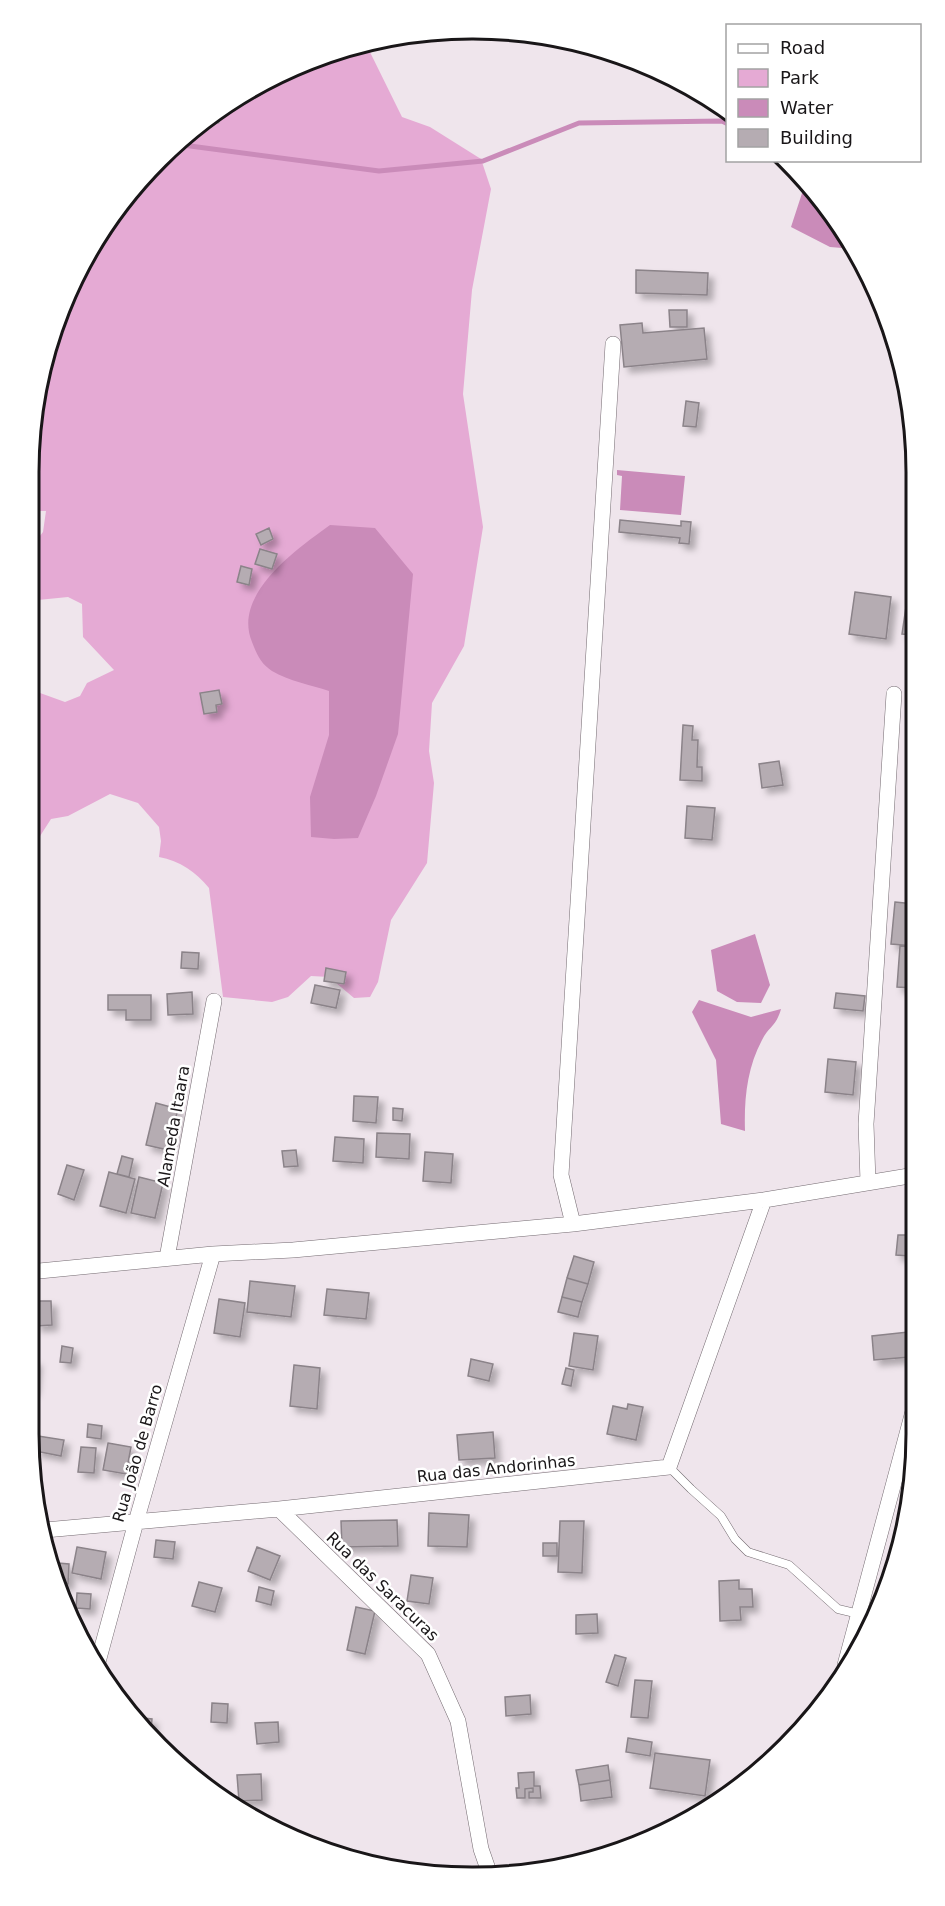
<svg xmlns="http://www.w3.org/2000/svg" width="945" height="1906" font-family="'DejaVu Sans',sans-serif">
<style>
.green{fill:#e5aad4}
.water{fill:#ca8bb9}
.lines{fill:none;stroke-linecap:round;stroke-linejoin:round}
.stream{stroke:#ca8bb9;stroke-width:5}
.building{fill:#b5acb2;stroke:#8b8389;stroke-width:1.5;filter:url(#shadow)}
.service-casing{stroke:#746b71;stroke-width:9}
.minor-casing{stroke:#746b71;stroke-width:16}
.path{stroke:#aea7ac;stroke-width:3;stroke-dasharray:3 3;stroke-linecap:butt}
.service{stroke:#fff;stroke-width:8}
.minor{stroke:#fff;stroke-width:15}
.labels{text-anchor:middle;stroke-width:5;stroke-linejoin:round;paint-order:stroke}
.street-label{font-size:16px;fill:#191618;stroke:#fff}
.rim{fill:none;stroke:#191618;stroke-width:3}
</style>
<defs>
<filter id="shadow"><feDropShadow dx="5.5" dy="5.5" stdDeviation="3" flood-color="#0004"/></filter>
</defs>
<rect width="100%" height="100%" fill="#efe5ec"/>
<path class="green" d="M366 44 402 117 430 127 481 159 491 189 472 290 463 394 483 527 464 646 432 703 429 751 434 783 427 863 391 920 378 982 370 997 354 998 329 977 311 976 288 997 272 1002 223 997 209 888C196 872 180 861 159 857L161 841 159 827 138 803 110 794 68 816 51 819 33 847 29 872V689L65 702 80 696 87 683 114 670 83 637 82 604 68 597 38 600 29 577V550L43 532 46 511H29V444L44 358 74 276 120 202 179 139 250 88 329 52Z"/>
<path class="water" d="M805 184 841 226 854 249 830 247 791 227Z
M617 470 685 476 681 515 620 510 622 476 617 475Z
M330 525 375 528 413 574 398 734 376 796 358 838 334 839 311 837 310 797 329 735V691C311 685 289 681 272 671 261 664 257 655 252 642 232 594 297 549 330 525Z
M755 934 770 985 761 1003 737 1002 717 991 711 950Z
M699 1000 751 1017 781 1009C776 1027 769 1026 762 1040 747 1068 744 1099 745 1131L721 1124 716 1060 692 1012Z"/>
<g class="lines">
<path class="stream" d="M175 144 379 171 483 161 579 123 722 121 728 124"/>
</g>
<path class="building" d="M636 270 708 273 707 295 636 293Z
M669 310H687V327H670Z
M642 323 643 333 704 328 707 359 624 367 620 325Z
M686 401 699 403 696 427 683 426Z
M620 520 681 526V521L691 522 689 544 679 543 680 538 619 532Z
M269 528 273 539 261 545 256 534Z
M260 549 277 554 272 569 255 564Z
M241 566 252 569 249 585 237 582Z
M855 592 891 597 886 639 849 634Z
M907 600 913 601V635L902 634Z
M219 690 222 704 216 705 217 712 204 714 200 693Z
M683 725 693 726 692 740H698L697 767H702V781L680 780Z
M779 761 783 785 762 788 759 764Z
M687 806 715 808 712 840 685 838Z
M908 827 914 828V872L906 871Z
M895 902 914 904V946L891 944Z
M900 946 914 947V988L897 987Z
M182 952 199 953 198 969 181 968Z
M326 968 346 972 344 984 324 981Z
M315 985 340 990 336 1008 311 1003Z
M192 992 193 1014 168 1015 167 994Z
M836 993 865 996 863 1011 834 1008Z
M108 995H151V1020H126V1010H108Z
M828 1059 856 1062 853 1095 825 1092Z
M354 1096 378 1097 376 1123 353 1121Z
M156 1103 178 1109 168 1150 146 1145Z
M393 1108 403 1109 402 1121 393 1120Z
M377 1133 410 1134 409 1159 376 1157Z
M335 1137 364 1139 363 1163 333 1161Z
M296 1150 298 1166 284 1167 282 1151Z
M425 1152 453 1154 451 1183 423 1181Z
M122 1156 133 1159 129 1177 117 1174Z
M67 1165 84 1170 74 1200 58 1194Z
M109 1172 135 1179 126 1213 100 1206Z
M139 1177 163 1183 155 1218 131 1213Z
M898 1235H911L909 1256 896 1255Z
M574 1256 594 1262 588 1284 567 1278Z
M567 1278 588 1284 582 1302 562 1297Z
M250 1281 295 1286 291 1317 247 1312Z
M327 1289 369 1293 366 1319 324 1315Z
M562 1297 582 1302 578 1317 558 1312Z
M219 1299 245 1303 240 1337 214 1333Z
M34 1301H51L52 1325 36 1326Z
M908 1332 910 1357 874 1360 872 1336Z
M574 1333 598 1336 593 1370 569 1366Z
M62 1346 73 1348 71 1363 60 1362Z
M471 1359 493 1364 489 1381 468 1376Z
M29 1360 36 1361 33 1390H29Z
M294 1365 320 1368 317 1409 290 1406Z
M566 1368 574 1370 571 1386 562 1384Z
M628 1404 643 1407 636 1440 607 1434 613 1406 627 1409Z
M88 1424 102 1426 101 1439 87 1437Z
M493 1432 495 1458 459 1460 457 1435Z
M38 1436 64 1440 61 1456 35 1451Z
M108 1443 131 1447 126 1474 103 1470Z
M81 1447 96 1448 94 1473 78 1472Z
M429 1513 469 1515 467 1547 428 1546Z
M397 1520 398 1546 342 1547 341 1521Z
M560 1521H584L582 1573 558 1572Z
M156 1540 175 1542 173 1559 154 1557Z
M543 1543H557V1556H543Z
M77 1547 106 1552 101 1579 72 1573Z
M257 1547 280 1556 270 1580 248 1571Z
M58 1563 69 1564 68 1584 57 1583Z
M411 1575 433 1578 429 1604 407 1601Z
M739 1580V1589H752L753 1607H740L741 1620 720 1621 719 1581Z
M199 1582 222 1588 215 1612 192 1606Z
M259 1587 274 1591 271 1605 256 1601Z
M77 1593 91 1594 90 1609 76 1608Z
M356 1607 375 1611 365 1654 347 1650Z
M597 1614 598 1633 576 1634V1615Z
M615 1655 626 1658 618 1686 606 1682Z
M635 1680 652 1681 648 1718 631 1717Z
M530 1695 531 1714 506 1716 505 1697Z
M212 1703 228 1704 227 1723 211 1722Z
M134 1717 152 1719 151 1732Z
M278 1722 279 1742 257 1744 255 1723Z
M628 1738 652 1742 650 1756 626 1752Z
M655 1753 710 1760 705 1796 650 1788Z
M608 1765 610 1780 579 1785 576 1770Z
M534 1772V1786H540L541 1798H529V1792H533V1788L525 1789V1798H517L516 1788H519L518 1773Z
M261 1774 262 1800 239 1801 237 1775Z
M610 1780 612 1797 581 1801 579 1785Z"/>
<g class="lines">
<g class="service-casing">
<path id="service" d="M669 1467 691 1489 721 1516 735 1539 748 1552 789 1565 838 1609 859 1614"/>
</g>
<g class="minor-casing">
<path id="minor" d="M868 1182 866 1124 894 694
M573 1224 561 1175 613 344
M167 1258 214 1001
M29 1272 213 1254 293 1250 573 1224 764 1200 915 1175
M279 1509 428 1654 458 1721 481 1849 489 1872
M45 1530 279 1509 669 1467 764 1200
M98 1662 136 1522 213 1254
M845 1665 915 1404"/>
</g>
<path class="path" d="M212 116 217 125 224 107"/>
<use href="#service" class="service"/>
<use href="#minor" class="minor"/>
</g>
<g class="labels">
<g class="street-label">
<text transform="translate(173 1126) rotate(-80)" y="6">Alameda Itaara</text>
<text transform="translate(137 1453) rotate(-74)" y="6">Rua João de Barro</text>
<text transform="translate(496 1468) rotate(-6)" y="6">Rua das Andorinhas</text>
<text transform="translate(383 1586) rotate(44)" y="6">Rua das Saracuras</text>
</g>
</g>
<path d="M0 0H945V1906H0ZM472 39H473A433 433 0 0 1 906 472V1434A433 433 0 0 1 473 1867H472A433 433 0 0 1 39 1434V472A433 433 0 0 1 472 39Z" fill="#fff" fill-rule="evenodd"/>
<path class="rim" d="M472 39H473A433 433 0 0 1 906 472V1434A433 433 0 0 1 473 1867H472A433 433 0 0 1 39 1434V472A433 433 0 0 1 472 39Z"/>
<rect x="726" y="24" width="195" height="138" fill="#ffffff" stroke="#a3a2a3" stroke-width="1.5"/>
<rect x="738" y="44" width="30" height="9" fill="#ffffff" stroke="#a3a2a3" stroke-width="1.5"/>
<text x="780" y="54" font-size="18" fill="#191618">Road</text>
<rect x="738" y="69" width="30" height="18" fill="#e5aad4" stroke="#a3a2a3" stroke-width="1.5"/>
<text x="780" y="84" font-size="18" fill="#191618">Park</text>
<rect x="738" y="99" width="30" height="18" fill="#ca8bb9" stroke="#a3a2a3" stroke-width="1.5"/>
<text x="780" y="114" font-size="18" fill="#191618">Water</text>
<rect x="738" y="129" width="30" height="18" fill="#b5acb2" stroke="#a3a2a3" stroke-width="1.5"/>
<text x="780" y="144" font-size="18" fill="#191618">Building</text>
</svg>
